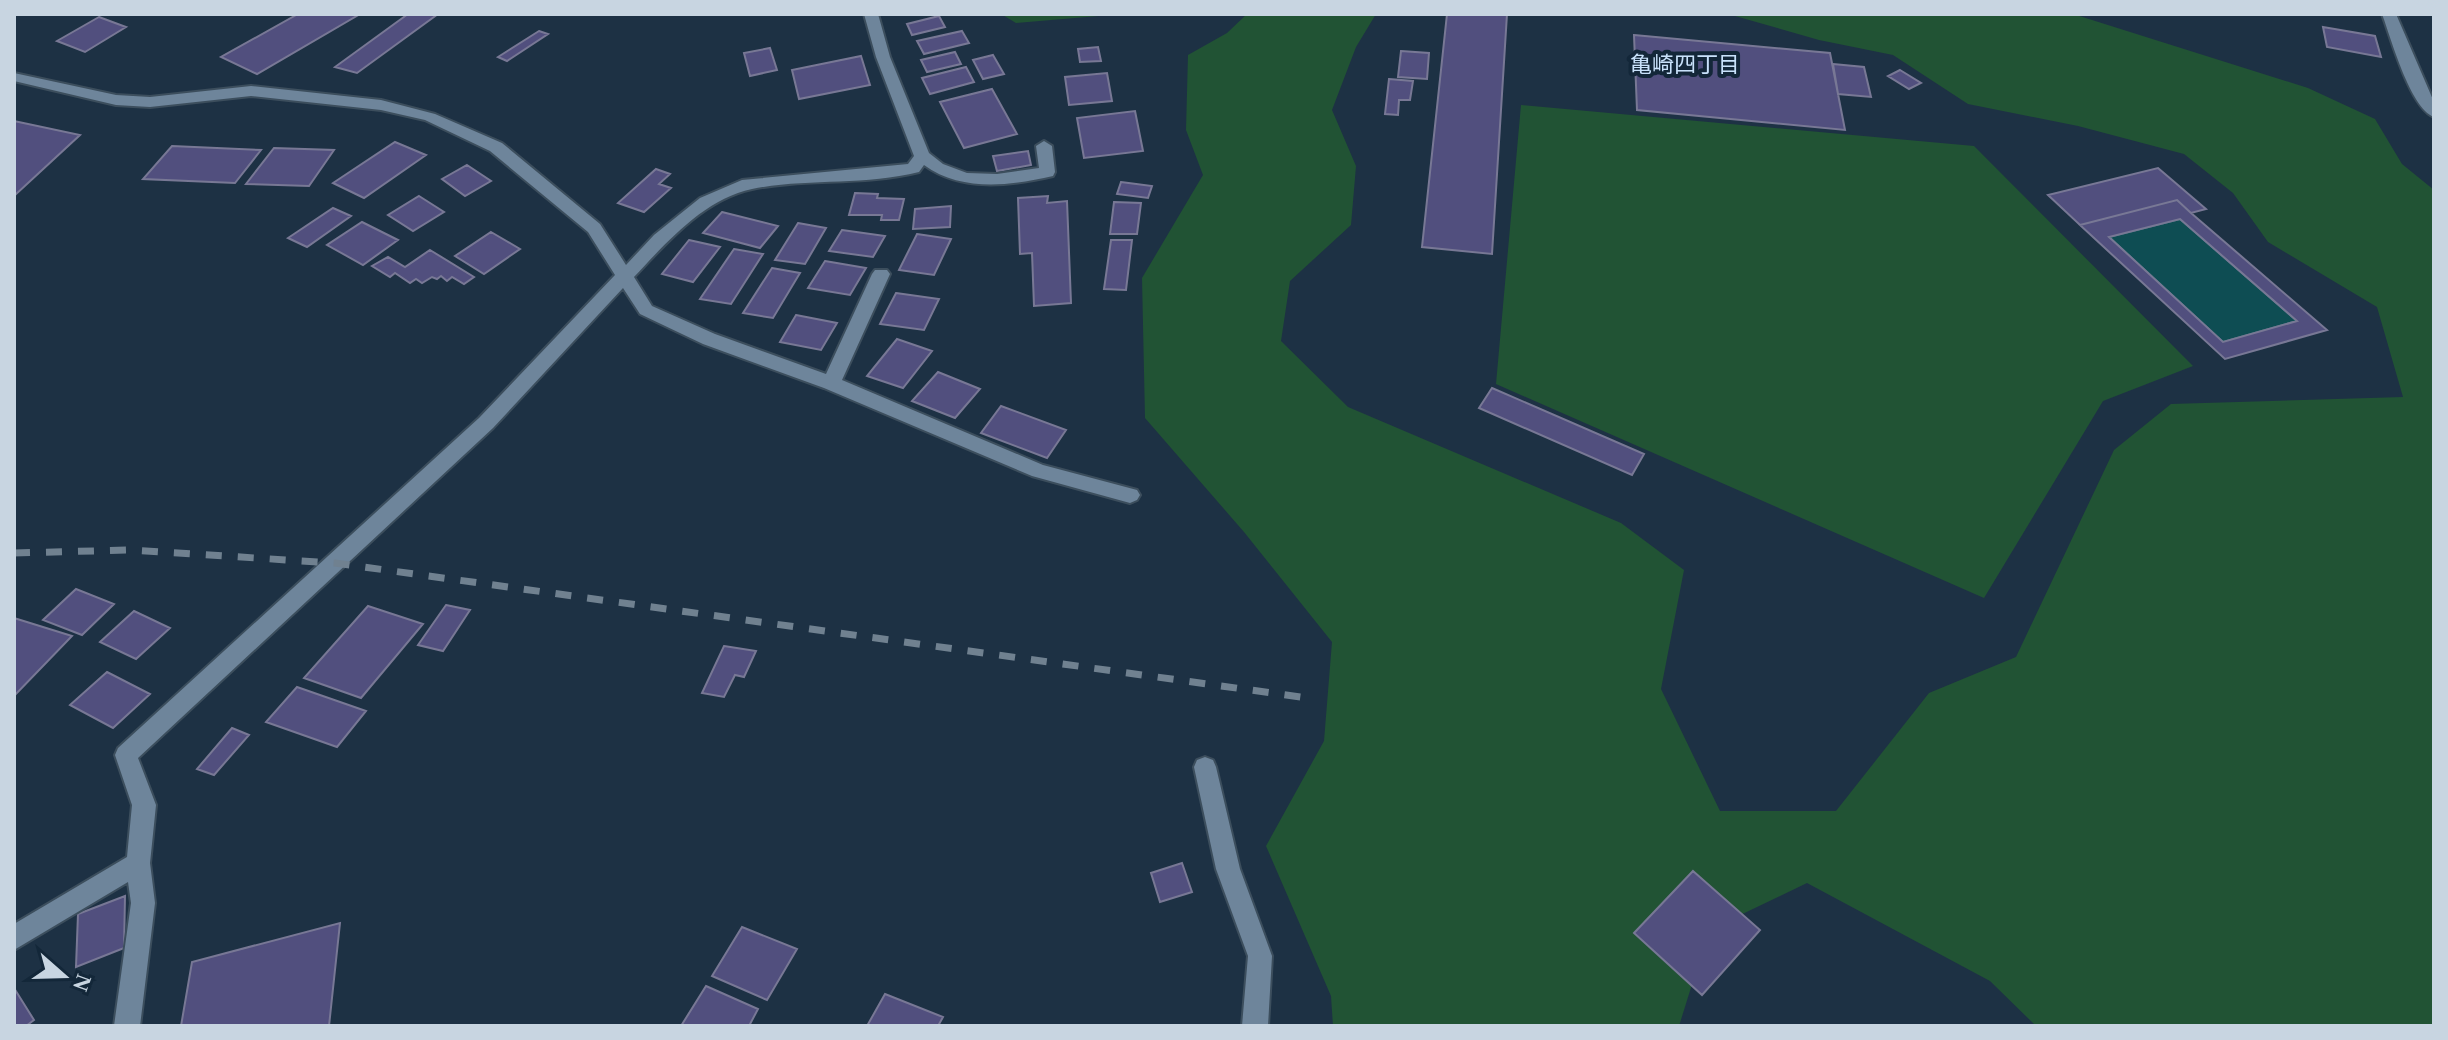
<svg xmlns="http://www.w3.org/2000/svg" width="2448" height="1040" font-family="'Times New Roman','Noto Sans JP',serif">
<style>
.green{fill:#215334}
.water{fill:#0e4d53;stroke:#46767e;stroke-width:2}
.building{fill:#514f7e;stroke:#787895;stroke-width:2;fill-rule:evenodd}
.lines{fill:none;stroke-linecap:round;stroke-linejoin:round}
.minor-casing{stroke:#3c4e5d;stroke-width:4}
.minor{fill:#6e859b;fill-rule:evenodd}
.rail{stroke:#708190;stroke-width:7;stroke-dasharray:16 16;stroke-linecap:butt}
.labels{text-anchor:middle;stroke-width:8;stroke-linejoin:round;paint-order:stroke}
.far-neighbourhood-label{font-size:22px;fill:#c9e2fb;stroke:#132739}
</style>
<rect width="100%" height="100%" fill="#1d3144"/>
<path class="green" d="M1001 14H1122L1016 23Z
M1247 14H1376L1356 47 1332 110 1356 166 1351 225 1290 281 1281 341 1348 407 1621 523 1684 570 1661 689 1720 811H1836L1929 693 2016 657 2114 450 2171 404 2403 397 2377 307 2268 242 2233 193 2184 154 2078 126 1968 104 1893 55 1819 40 1728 14H2073L2308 88 2375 119 2402 164 2434 190V1026H2036L1990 981 1807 883 1709 930 1679 1026H1333L1331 996 1266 846 1324 741 1332 642 1244 532 1145 418 1142 278 1203 175 1186 130 1188 55 1227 33Z
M1521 105 1974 146 2193 366 2103 401 1984 598 1496 384Z"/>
<path class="water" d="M2180 219 2297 321 2223 342 2109 237Z"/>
<path class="building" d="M298 14H360L257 74 221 57Z
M408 14H438L357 73 335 67Z
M1447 14H1507L1492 254 1422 247Z
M939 16 945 27 912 35 907 24Z
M99 17 126 27 85 52 57 41Z
M2323 27 2375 36 2381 57 2327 47Z
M539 31 548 34 507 61 498 57Z
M962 31 969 43 924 54 917 41Z
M1634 35 1830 53 1845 130 1637 110Z
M1098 47 1101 61 1080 62 1078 49Z
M770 48 777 70 750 76 744 53Z
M1401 51 1429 53 1427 79 1398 77Z
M955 52 961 64 927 72 921 60Z
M993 55 1004 74 983 79 973 60Z
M861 56 870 85 799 99 792 70Z
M1833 64 1864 67 1871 97 1838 94Z
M966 67 974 82 930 94 922 78Z
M1900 70 1921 83 1909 89 1888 76Z
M1107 73 1112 101 1069 105 1065 77Z
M1389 79 1413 81 1410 100H1399L1398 115 1385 114Z
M992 89 1017 134 964 148 940 102Z
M1135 111 1143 151 1084 158 1077 118Z
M14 121 80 135 14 196Z
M395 142 426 155 364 198 333 183Z
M172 146 261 150 235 183 143 179Z
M274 148 334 150 309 186 246 184Z
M1028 151 1031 165 997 171 993 156Z
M467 165 491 181 465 196 442 179Z
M2158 168 2206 209 2191 213 2177 200 2080 225 2048 195Z
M656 169 670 174 659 184 671 188 644 212 618 203Z
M1121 182 1152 186 1148 198 1117 194Z
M855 193 878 194 877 198 904 199 899 220H881L882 215H849Z
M419 196 444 212 413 231 388 215Z
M1048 196 1047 203 1067 201 1071 303 1034 306 1032 253 1020 254 1018 198Z
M2177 200 2191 213 2327 330 2225 359 2080 225ZM2180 219 2297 321 2223 342 2109 237Z
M1114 202 1141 203 1137 234H1110Z
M951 206 950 227 913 229 915 209Z
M333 208 351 216 307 247 288 238Z
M722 212 778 226 760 248 703 233Z
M362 222 398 240 363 265 327 245Z
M798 223 826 228 805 264 775 260Z
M842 230 885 236 873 257 829 251Z
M491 232 520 249 484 274 455 256Z
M917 234 951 239 934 275 899 270Z
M689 240 720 247 693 282 662 274Z
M1111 240H1132L1126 290 1104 289Z
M734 249 763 254 731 304 700 299Z
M430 250 474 277 464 284 452 277 447 281 441 276 437 279 432 277 422 283 416 279 410 283 395 273 390 277 372 266 388 257 405 267Z
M825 261 866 268 850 295 808 288Z
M772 268 800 273 773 318 743 313Z
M896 293 939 299 924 330 880 324Z
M796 315 837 323 821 350 780 342Z
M897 339 932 351 903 388 867 376Z
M938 372 980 389 955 418 912 401Z
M1492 388 1644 454 1632 475 1479 408Z
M1001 406 1066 430 1047 458 981 433Z
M76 589 114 604 82 635 43 620Z
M446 605 470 610 443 651 418 645Z
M368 606 423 624 361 698 304 678Z
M134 611 170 628 136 659 100 642Z
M14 618 72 636 14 696Z
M724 646 756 651 744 677 735 675 724 697 702 693Z
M107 672 150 694 113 728 70 705Z
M297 687 366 711 337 747 266 722Z
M232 728 249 735 214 775 197 769Z
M1182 863 1192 892 1160 902 1151 873Z
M1693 871 1760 930 1702 995 1634 933Z
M125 896 124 948 76 967 78 914Z
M340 923 329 1026H181L192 962Z
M742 927 797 949 767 1000 712 976Z
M706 986 758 1009 749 1026H681Z
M14 988 34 1020 26 1026H14Z
M885 994 943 1017 938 1026H867Z"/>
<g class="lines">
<g class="minor-casing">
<path id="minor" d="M864 14H878L890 57 929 153 943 164 967 173 997 174 1039 168 1036 146 1044 141 1052 146 1055 172 1053 176C1010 186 961 192 924 165L919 172C863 186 805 178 752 189 704 199 666 243 634 277L652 306 715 334 826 374 872 274 875 270H887L890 274 842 380 1043 465 1137 490 1140 495 1137 500 1130 503 1032 476 824 388 703 344 640 314 623 288 493 428 138 758 156 805 150 863 155 903 140 1026H114L131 903 128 882 14 950V924L127 857 132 805 115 755 118 748 479 418 615 275 588 232 490 151 425 120 381 110 251 96 150 107 116 105 14 81V73L116 95 150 97 251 86 381 100 435 114 502 143 600 224 626 265 654 235 700 198 742 180 908 164 914 156 876 57Z
M2382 14H2396L2434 102V117C2410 108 2391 38 2382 14Z
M1205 757 1213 760 1216 767 1240 869 1272 956 1268 1026H1242L1248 956 1216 869 1194 767 1197 760Z"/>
</g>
<use href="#minor" class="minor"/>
<path class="rail" d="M14 553 129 550 335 563 1308 698"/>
</g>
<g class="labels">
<g class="far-neighbourhood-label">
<text x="1685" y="72">亀崎四丁目</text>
</g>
</g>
<rect width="2448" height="1040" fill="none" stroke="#c8d5e1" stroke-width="32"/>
<g transform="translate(64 976) rotate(110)" stroke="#132739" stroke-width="6" paint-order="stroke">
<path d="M0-6L14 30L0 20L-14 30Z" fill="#c8d5e1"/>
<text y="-12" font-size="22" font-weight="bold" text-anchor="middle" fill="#c8d5e1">N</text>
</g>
</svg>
